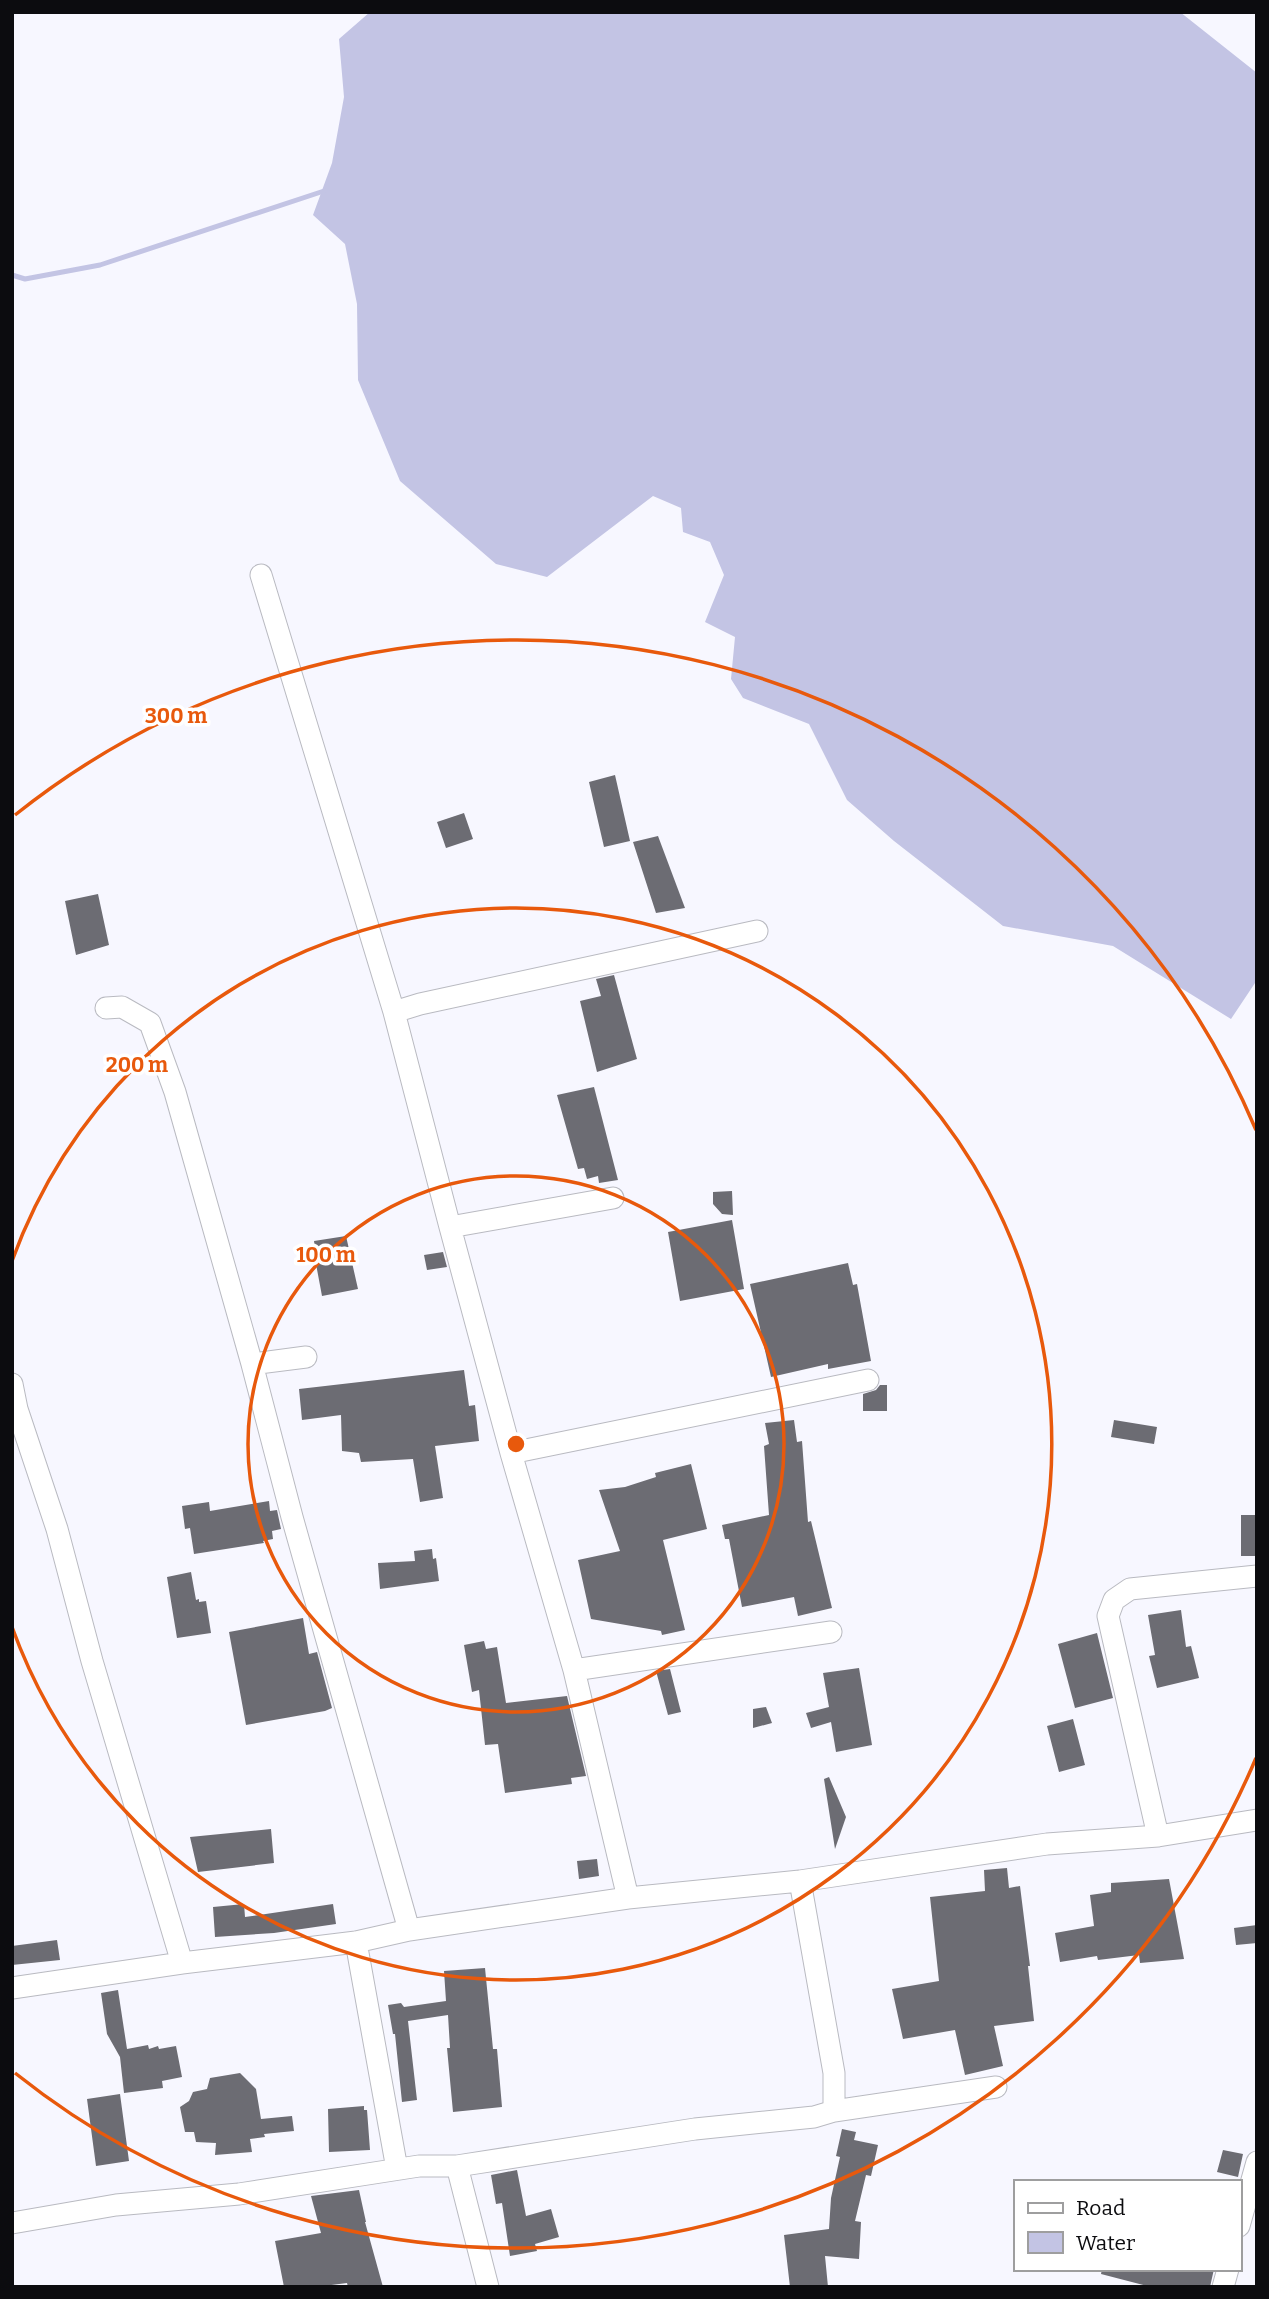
<svg xmlns="http://www.w3.org/2000/svg" width="1269" height="2299" font-family="Bitter,serif">
<style>
.water{fill:#c3c4e4}
.lines{fill:none;stroke-linecap:round;stroke-linejoin:round}
.stream{stroke:#c3c4e4;stroke-width:5}
.building{fill:#6c6c73}
.street-casing{stroke:#b9bac1;stroke-width:23}
.street{stroke:#fff;stroke-width:21}
.ring{fill:none;stroke:#e8590c;stroke-width:3.5}
.centre{fill:#e8590c;stroke:#fff;stroke-width:3.5}
.ring-label{font-size:21px;text-anchor:middle;font-weight:bold;fill:#e8590c;stroke:#fff;stroke-width:7;stroke-linejoin:round;paint-order:stroke}
</style>
<rect width="100%" height="100%" fill="#f7f7ff"/>
<path class="water" d="M370 12H1180L1257 73V980L1231 1019 1113 946 1003 926 894 841 847 800 809 724 743 698 731 679 735 637 705 622 724 575 710 542 683 532 681 508 653 496 547 577 496 564 400 481 358 380 357 304 345 244 313 215 332 163 344 97 339 39Z"/>
<g class="lines">
<path class="stream" d="M12 275 25 279 100 265 327 190"/>
</g>
<path class="building" d="M615 775 630 841 604 847 589 782Z
M464 813 473 839 446 848 437 822Z
M658 836 685 908 656 913 633 842Z
M98 894 109 945 76 955 65 901Z
M614 975 637 1059 597 1072 580 1001 601 996 596 979Z
M594 1087 618 1180 599 1183 598 1176 587 1179 584 1168 578 1169 557 1095Z
M732 1191 733 1215 722 1214 713 1204V1192Z
M732 1220 744 1289 680 1301 668 1232Z
M346 1236 358 1289 322 1296 313 1248H315L314 1241Z
M443 1252 447 1267 427 1270 424 1255Z
M848 1263 853 1285 857 1284 871 1361 828 1369V1364L771 1377 750 1284Z
M464 1370 469 1406 475 1405 479 1441 435 1446 443 1498 420 1502 413 1459 361 1462 359 1453 342 1451 341 1415 302 1420 299 1389Z
M880 1385H887V1411H863V1394L876 1390Z
M794 1420 797 1442 802 1441 808 1522 811 1521 832 1608 798 1616 794 1597 742 1607 729 1539H725L722 1525 769 1515 764 1446 769 1444 765 1423Z
M1114 1420 1157 1427 1154 1444 1111 1437Z
M691 1464 707 1529 663 1540 685 1630 662 1635 661 1631 591 1619 578 1560 620 1551 599 1490 625 1487 656 1477 655 1473Z
M269 1501 270 1511 277 1510 281 1529 272 1531 273 1539 263 1541 264 1543 194 1554 190 1528 185 1529 182 1506 209 1502 210 1511Z
M1241 1515H1257V1556H1241Z
M432 1549 433 1559 436 1558 439 1581 380 1589 378 1563 415 1561 414 1551Z
M191 1572 196 1600 199 1599V1602L206 1601 211 1633 177 1638 167 1577Z
M1181 1610 1186 1647 1191 1646 1199 1678 1157 1688 1149 1656 1155 1655 1148 1615Z
M303 1618 309 1654 317 1652 332 1708 325 1711 246 1725 229 1632Z
M1097 1633 1113 1698 1075 1708 1058 1644Z
M484 1641 486 1649 497 1647 506 1703 567 1696 586 1776 571 1778 572 1784 505 1793 498 1744 485 1745 479 1690 472 1692 464 1645Z
M859 1668 872 1745 836 1752 831 1722 811 1728 806 1713 829 1707 823 1673Z
M670 1669 681 1712 668 1715 656 1671Z
M766 1707 772 1723 753 1728V1709Z
M1073 1719 1085 1765 1059 1772 1047 1726Z
M829 1777 846 1817 835 1849 824 1779Z
M271 1829 274 1863 198 1872 190 1837Z
M597 1859 599 1876 579 1879 577 1861Z
M1007 1868 1009 1888 1020 1886 1030 1966H1028L1034 2021 994 2026 1003 2066 965 2075 955 2030 903 2039 892 1989 939 1981 930 1897 985 1891 984 1870Z
M1169 1879 1184 1959 1140 1963 1139 1955 1098 1960 1097 1956 1060 1962 1055 1933 1094 1926 1090 1895 1111 1892V1883Z
M244 1904 245 1917 333 1904 336 1924 274 1933 215 1937 213 1907Z
M1257 1925V1943L1236 1945 1234 1928Z
M57 1940 60 1960 12 1965V1946Z
M485 1968 493 2049H497L502 2107 453 2112 447 2048H450L448 2015 408 2021 417 2100 402 2102 395 2034H393L388 2005 401 2003 404 2007 446 2001 444 1971Z
M118 1990 127 2049 148 2045 149 2049 158 2046 159 2049 176 2046 182 2077 162 2081 163 2088 124 2093 120 2057 107 2034 101 1993Z
M240 2073 256 2089 261 2119 292 2116 294 2131 264 2134 265 2137 250 2139 252 2152 215 2155 216 2143 196 2142 194 2132H185L180 2107 189 2101 193 2092 207 2089 210 2078Z
M120 2094 129 2161 96 2166 87 2099Z
M364 2106V2110H367L370 2150 329 2152 328 2109Z
M842 2129 856 2132 854 2140 878 2145 871 2176 866 2175 855 2221 861 2222 859 2259 825 2256 828 2287H790L784 2235 829 2229 831 2198 840 2157 836 2156Z
M1223 2150 1243 2154 1238 2177 1217 2172Z
M517 2170 526 2216 551 2209 559 2237 535 2244 537 2251 510 2256 502 2203 496 2204 491 2175Z
M359 2190 366 2222H365L383 2287H348L347 2283 316 2287H284L275 2241 321 2233 311 2196Z
M1102 2269H1214L1210 2287H1151L1101 2274Z"/>
<g class="lines">
<g class="street-casing">
<path id="street" d="M261 575 394 1012
M106 1008 122 1007 150 1023 175 1092 252 1364
M450 1227 613 1198
M306 1357 252 1364 292 1517 409 1930
M12 1384 17 1409 57 1529 92 1661 182 1963
M511 1453 450 1227 394 1012 420 1004 757 931
M574 1670 831 1632
M1158 1836 1108 1616 1114 1600 1130 1589 1257 1576
M628 1898 574 1670 511 1453 868 1380
M356 1942 397 2169
M12 1988 182 1963 356 1942 409 1930 628 1898 800 1881 1047 1844 1158 1836 1257 1820
M834 2111 996 2087
M457 2166 488 2287
M12 2223 116 2205 239 2194 419 2166H457L695 2129 814 2117 834 2111V2073L800 1881
M1239 2226 1257 2162
M1223 2287 1228 2269"/>
</g>
<use href="#street" class="street"/>
</g>
<g class="ring">
<circle cx="516" cy="1444" r="268"/>
<path d="M12 1261A536 536 0 1 1 12 1627"/>
<path d="M1256 1758A804 804 0 0 1 15 2073M15 815A804 804 0 0 1 1256 1130"/>
</g>
<circle cx="516" cy="1444" r="10" class="centre"/>
<g class="ring-label">
<text x="176" y="723">300 m</text>
<text x="137" y="1072">200 m</text>
<text x="326" y="1262">100 m</text>
</g>
<rect width="1269" height="2299" fill="none" stroke="#0c0c0f" stroke-width="28"/>
<rect x="1014" y="2180" width="228" height="91" fill="#ffffff" stroke="#9e9e9f" stroke-width="2"/>
<rect x="1028" y="2203" width="35" height="10" fill="#ffffff" stroke="#9e9e9f" stroke-width="2"/>
<text x="1076" y="2215" font-size="21" fill="#0c0c0f">Road</text>
<rect x="1028" y="2232" width="35" height="21" fill="#c3c4e4" stroke="#9e9e9f" stroke-width="2"/>
<text x="1076" y="2250" font-size="21" fill="#0c0c0f">Water</text>
</svg>
